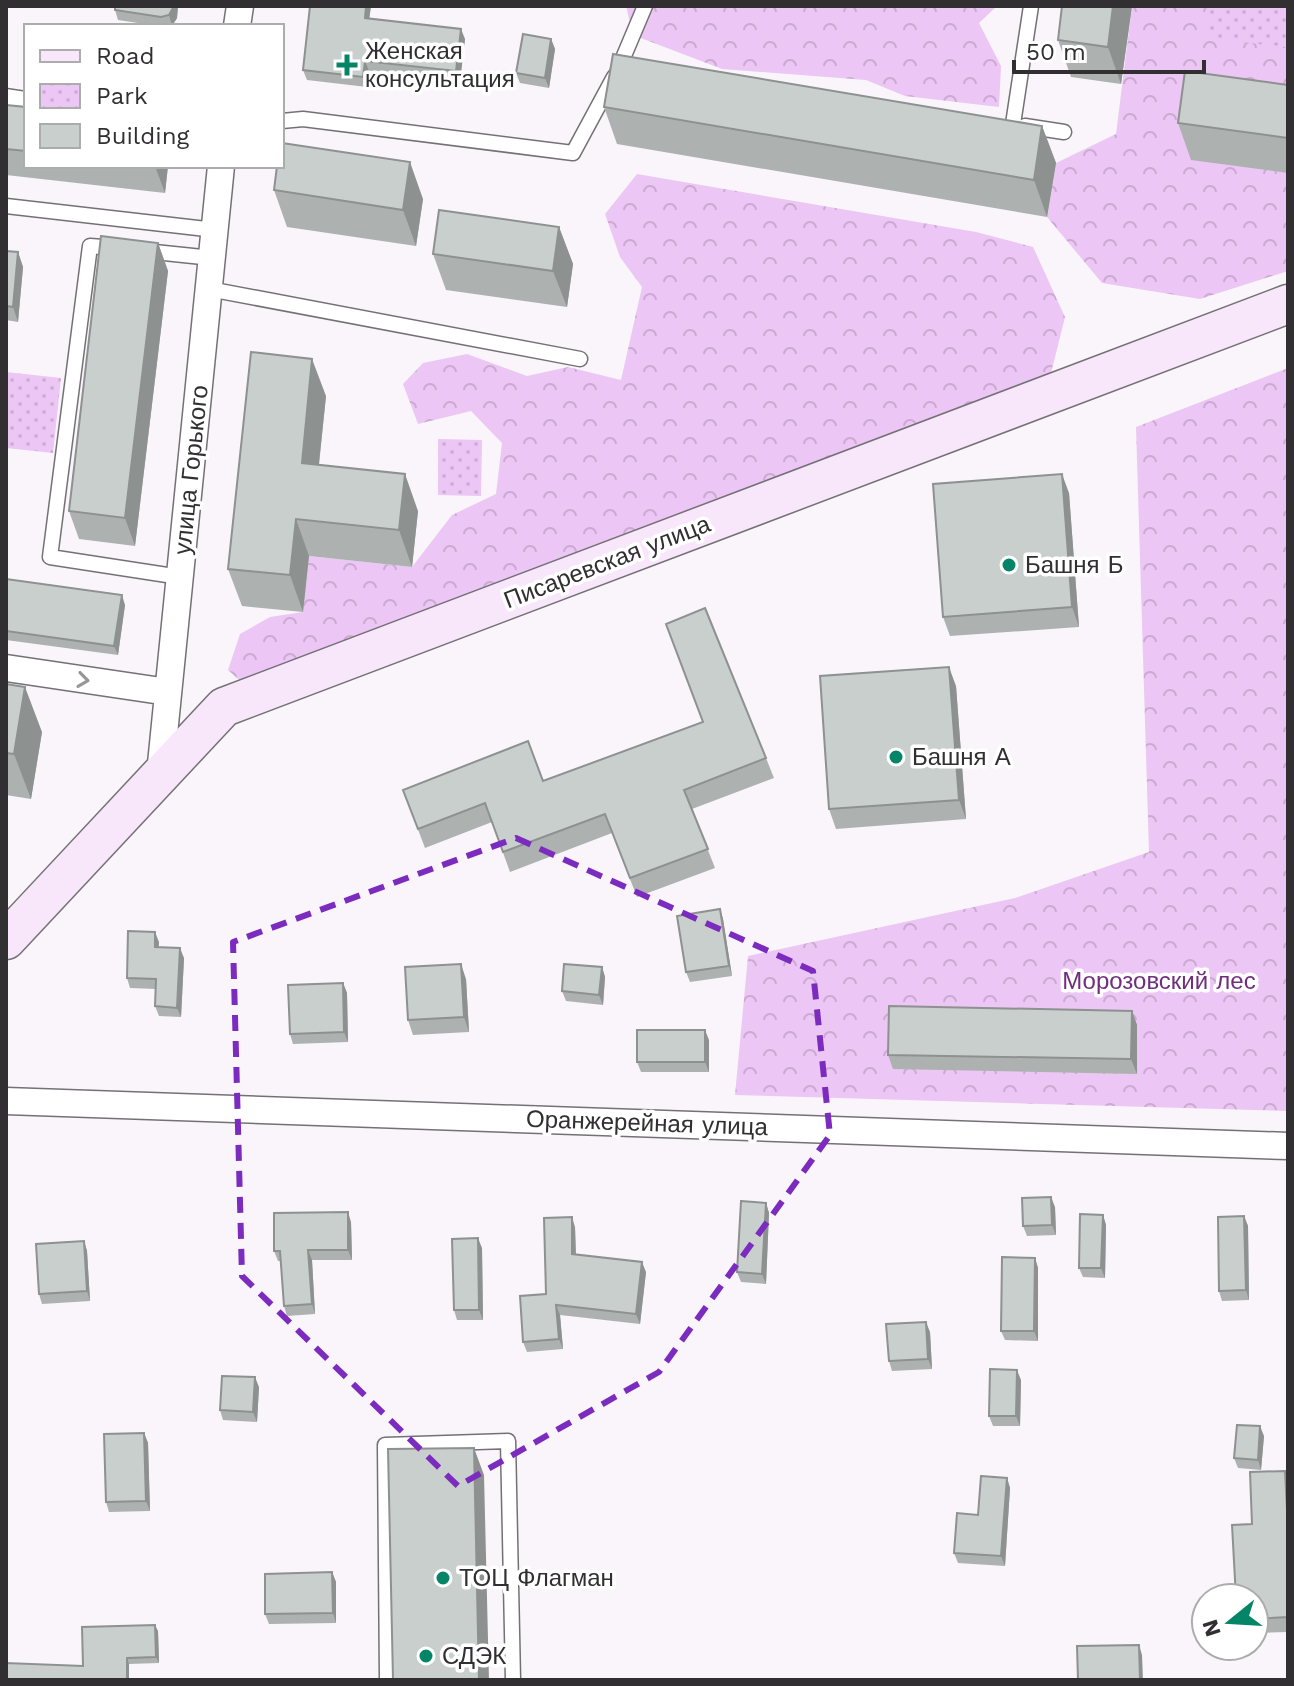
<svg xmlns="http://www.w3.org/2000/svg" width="1294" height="1686" font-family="'Work Sans',sans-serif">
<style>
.forest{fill:url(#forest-crowns)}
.park{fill:url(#park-dots)}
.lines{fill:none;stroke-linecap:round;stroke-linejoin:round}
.lane-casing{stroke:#747175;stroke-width:17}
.street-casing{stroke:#747175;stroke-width:29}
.secondary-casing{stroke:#747175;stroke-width:41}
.lane{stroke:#fff;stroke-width:14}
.street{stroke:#fff;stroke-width:26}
.secondary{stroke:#f8e7fb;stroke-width:38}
.wall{fill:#adb2b0}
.shaded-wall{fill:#8d9190}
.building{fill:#c9cfcd;stroke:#8d9190;stroke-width:2}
.oneway{stroke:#989798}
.marked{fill:none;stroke:#7b2cbf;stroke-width:6;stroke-dasharray:16 10;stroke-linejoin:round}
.poi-dot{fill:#058567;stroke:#fff;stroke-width:3}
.labels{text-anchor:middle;stroke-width:7;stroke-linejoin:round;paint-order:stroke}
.poi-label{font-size:24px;fill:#312f31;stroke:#fff;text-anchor:start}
.street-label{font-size:24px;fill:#312f31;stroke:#fff}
.park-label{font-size:24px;fill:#702e7d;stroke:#fff}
</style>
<defs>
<pattern id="forest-crowns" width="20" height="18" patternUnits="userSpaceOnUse" patternTransform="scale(2)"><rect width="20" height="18" fill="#ecc6f4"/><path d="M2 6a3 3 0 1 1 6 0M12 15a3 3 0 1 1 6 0" fill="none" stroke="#cbaad2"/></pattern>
<pattern id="park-dots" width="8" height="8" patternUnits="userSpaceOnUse" patternTransform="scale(2)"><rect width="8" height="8" fill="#ecc6f4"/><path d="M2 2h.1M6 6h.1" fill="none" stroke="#cbaad2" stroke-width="1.8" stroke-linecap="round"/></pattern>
</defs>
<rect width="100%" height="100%" fill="#f9f5fa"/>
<path class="forest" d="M626 6H997L979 23 1001 66 999 107 905 96 866 80 722 69 633 35Z
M1132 6H1288V271L1200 299 1102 283 1047 217 1056 163 1116 134Z
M637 174 976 232 1033 247 1065 317 1050 377 249 689 228 670 240 634 270 617 303 612 309 556 412 567 452 515 496 494 502 443 471 411 418 424 403 384 423 363 467 354 527 376 568 367 621 380 642 287 620 257 605 214Z
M1288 368V1111L735 1095 748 956 1015 898 1149 852 1136 427Z"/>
<path class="park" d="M1210 6H1288L1286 47 1207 38Z
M6 372 61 378 53 453 6 448Z
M438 439 482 440 481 496 438 495Z"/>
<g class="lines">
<g class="lane-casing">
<path id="lane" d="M618 70 645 6
M282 121 303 119 573 153 614 77
M1013 124 1031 6
M1025 126 1064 132
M6 206 215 230
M116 248 90 246 50 557 180 577
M145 251 212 258
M209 289 580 359
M387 1680 385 1445 508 1441 513 1680"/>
</g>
<g class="street-casing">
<path id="street" d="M237 26 240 6
M6 102 26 105
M6 668 168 692
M160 774 221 166
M6 1101 1288 1146"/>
</g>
<g class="secondary-casing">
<path id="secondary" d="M6 940 224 707 1288 304"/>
</g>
<use href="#lane" class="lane"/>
<use href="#street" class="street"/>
<use href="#secondary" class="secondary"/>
</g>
<path class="wall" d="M115 6H178L177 18 172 26H158L118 20 115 10Z
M371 6 369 18 465 39 460 81 369 71 367 87 307 80 303 70Z
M1062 6H1132L1121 84 1071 77 1058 40Z
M551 39 555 49 549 88 520 83 516 73Z
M1288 85V173L1191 160 1178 123Z
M6 105 26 107V166H168L165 193 6 175Z
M604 107 1042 126 1056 163 1047 217 617 144Z
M274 190 423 199 416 246 287 227Z
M559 227 573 264 567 307 446 290 433 254Z
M158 243 168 271 135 546 79 539 69 511Z
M6 251 18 252 23 267 18 322 6 320Z
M326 396 319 465 418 511 412 567 309 556 303 612 242 606 228 569Z
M1069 493 1079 627 950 636 943 617Z
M6 579 125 605 118 655 6 640Z
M6 684 42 732 31 799 6 795Z
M956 686 966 819 836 829 829 809Z
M766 758 774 778 692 809 715 868 637 897 612 833 510 872 492 822 425 848 403 790 543 781Z
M720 909 723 919 732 976 690 982 686 972Z
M159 942 158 947 184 958 181 1017 159 1016 155 1006 156 989 130 988 127 978Z
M602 967 605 977 603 1005 566 1001 562 991Z
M466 979 469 1032 413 1035 408 1020Z
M343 983 347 993 348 1042 293 1044 290 1034Z
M1132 1011 1137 1025V1074L893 1069 888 1055Z
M709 1040V1072H641L637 1062Z
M766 1203 769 1213 766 1284 741 1282 737 1272Z
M1055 1207 1056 1235 1027 1236 1023 1226Z
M1103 1215 1106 1225 1105 1278 1083 1277 1079 1268Z
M1244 1216 1248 1226 1249 1300 1222 1301 1219 1291Z
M351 1222 352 1260H312L315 1314 287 1316 284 1306 281 1261H278L274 1251Z
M575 1227 576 1254 646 1272 640 1324 560 1315 563 1349 527 1352 523 1342Z
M84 1241 87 1251 90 1301 42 1304 39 1294Z
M482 1248 483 1320H457L454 1310Z
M1035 1258 1038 1268V1341L1005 1340 1001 1331Z
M930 1332 932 1369 892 1371 889 1361Z
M1021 1380 1020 1426H993L989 1416Z
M259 1387 257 1422 223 1420 220 1410Z
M144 1433 148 1443 150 1511 109 1512 106 1502Z
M1264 1436 1261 1470 1238 1468 1234 1458Z
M1007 1478 1010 1488 1005 1566 958 1563 954 1553 978 1515Z
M1288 1479V1632L1254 1633 1252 1524Z
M332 1572 336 1582V1623L269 1624 265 1614Z
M158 1631 159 1663 129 1664V1680H6L83 1666Z"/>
<path class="shaded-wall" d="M174 6H178L177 18 172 26 169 15Z
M366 6H371L368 28 365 18Z
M1113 6H1132L1121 84 1108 47Z
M461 29 465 39 460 81 456 71Z
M551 39 555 49 549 88 545 78Z
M365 61 369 71 367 87 363 77Z
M1042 126 1056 163 1047 217 1034 180Z
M410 162 423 199 416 246 403 210Z
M155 166H168L165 193Z
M559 227 573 264 567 307 553 271Z
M158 243 168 271 135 546 125 518Z
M18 252 23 267 18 322 13 307Z
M312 359 326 396 315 500 302 463Z
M405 474 418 511 412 567 399 530Z
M1062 474 1069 493 1079 627 1072 607Z
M296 519 309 556 303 612 290 575Z
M122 595 125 605 118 655 114 646Z
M949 667 956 686 966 819 959 800Z
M25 687 42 732 31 799 14 754Z
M720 909 723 919 732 976 729 966Z
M155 932 159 942 158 957 155 947Z
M180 948 184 958 181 1017 177 1008Z
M461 964 466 979 469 1032 464 1017Z
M602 967 605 977 603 1005 599 995Z
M343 983 347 993 348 1042 344 1032Z
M1132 1011 1137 1025V1074L1131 1059Z
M705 1030 709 1040V1072L705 1062Z
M1051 1197 1055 1207 1056 1235 1052 1225Z
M766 1203 769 1213 766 1284 762 1274Z
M348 1212 351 1222 352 1260 348 1250Z
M1103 1215 1106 1225 1105 1278 1101 1268Z
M1244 1216 1248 1226 1249 1300 1246 1290Z
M572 1217 575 1227 576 1264 572 1254Z
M478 1238 482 1248 483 1320 479 1310Z
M84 1241 87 1251 90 1301 87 1291Z
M308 1250 312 1260 315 1314 312 1304Z
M1035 1258 1038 1268V1341L1034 1331Z
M642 1262 646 1272 640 1324 636 1314Z
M556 1305 560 1315 563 1349 559 1339Z
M926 1322 930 1332 932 1369 928 1359Z
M1017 1370 1021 1380 1020 1426 1016 1416Z
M255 1377 259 1387 257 1422 253 1412Z
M1260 1426 1264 1436 1261 1470 1258 1460Z
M144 1433 148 1443 150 1511 146 1501Z
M474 1448 484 1475 489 1680H479Z
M1285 1471 1288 1479V1529Z
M1007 1478 1010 1488 1005 1566 1001 1556Z
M332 1572 336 1582V1623L333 1613Z
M155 1625 158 1631 159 1663 156 1657Z
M1139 1645 1142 1655 1143 1680H1140Z
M127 1658 129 1664V1680H127Z"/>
<path class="building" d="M115 6H174L169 15 161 17 115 10Z
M310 6H366L365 18 461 29 456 71 365 61 363 77 303 70Z
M1062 6H1113L1108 47 1058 40Z
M523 34 551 39 545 78 516 73Z
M613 54 1042 126 1034 180 604 107Z
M1185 71 1288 85V138L1178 123Z
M6 105 26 107V151L6 149Z
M282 143 410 162 403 210 274 190 277 166H282Z
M439 210 559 227 553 271 433 254Z
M101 236 158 243 125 518 69 511Z
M6 251 18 252 13 307 6 306Z
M251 352 312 359 302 463 405 474 399 530 296 519 290 575 228 569Z
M1062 474 1072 607 943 617 933 484Z
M6 579 122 595 114 646 6 631Z
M705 608 766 758 684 790 708 849 630 878 605 814 503 852 485 803 418 829 403 790 528 741 543 781 703 722 666 624Z
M949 667 959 800 829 809 820 676Z
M6 684 25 687 14 754 6 753Z
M720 909 729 966 686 972 677 916Z
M128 931 155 932V947L180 948 177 1008 155 1006 156 979 127 978Z
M461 964 464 1017 408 1020 405 967Z
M564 964 602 967 599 995 562 991Z
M343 983 344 1032 290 1034 288 985Z
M889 1006 1132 1011 1131 1059 888 1055Z
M637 1030H705V1062H637Z
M1051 1197 1052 1225 1023 1226 1022 1198Z
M741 1201 766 1203 762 1274 737 1272Z
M348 1212V1250H308L312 1304 284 1306 280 1251H274V1213Z
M1080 1214 1103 1215 1101 1268H1079Z
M1244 1216 1246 1290 1219 1291 1218 1217Z
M572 1217V1254L642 1262 636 1314 556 1305 559 1339 523 1342 520 1296 546 1294 544 1218Z
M478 1238 479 1310H454L452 1239Z
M84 1241 87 1291 39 1294 36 1244Z
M1002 1257 1035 1258 1034 1331H1001Z
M926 1322 928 1359 889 1361 886 1324Z
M990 1369 1017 1370 1016 1416H989Z
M222 1376 255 1377 253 1412 220 1410Z
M1237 1425 1260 1426 1258 1460 1234 1458Z
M144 1433 146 1501 106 1502 104 1434Z
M474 1448 479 1680H393L388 1449Z
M1285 1471 1288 1529V1617L1254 1619V1598H1236L1232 1525 1252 1524 1250 1472Z
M981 1476 1007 1478 1001 1556 954 1553 957 1513 978 1515Z
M332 1572 333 1613 265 1614V1574Z
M155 1625 156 1657 127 1658V1680H6V1663L83 1666 82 1627Z
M1139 1645 1140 1680H1078L1077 1646Z"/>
<defs><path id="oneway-chevron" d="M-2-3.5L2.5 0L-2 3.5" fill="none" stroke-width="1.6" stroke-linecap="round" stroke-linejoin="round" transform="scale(2)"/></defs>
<use class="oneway" href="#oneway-chevron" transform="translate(83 680) rotate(8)"/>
<path class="marked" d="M516 838 813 971 830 1135 659 1372 458 1486 242 1276 233 942Z"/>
<g class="poi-dot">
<path d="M343 53h8v8h8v8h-8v8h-8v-8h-8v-8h8z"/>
<circle cx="1009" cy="565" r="8"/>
<circle cx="896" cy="757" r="8"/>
<circle cx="443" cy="1578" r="8"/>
<circle cx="426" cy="1656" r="8"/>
</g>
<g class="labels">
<g class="poi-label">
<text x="365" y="59">Женская<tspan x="365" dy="28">консультация</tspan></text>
<text x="1025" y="573">Башня Б</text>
<text x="912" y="765">Башня А</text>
<text x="459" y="1586">ТОЦ Флагман</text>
<text x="442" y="1664">СДЭК</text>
</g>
<g class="street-label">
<text transform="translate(191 470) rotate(-84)" y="8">улица Горького</text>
<text transform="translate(607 562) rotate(-21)" y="8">Писаревская улица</text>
<text transform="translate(647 1123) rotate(2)" y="8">Оранжерейная улица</text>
</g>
<g class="park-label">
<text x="1159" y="989">Морозовский лес</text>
</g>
</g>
<rect width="1294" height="1686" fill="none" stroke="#312f31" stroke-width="16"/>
<rect x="24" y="24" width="260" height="144" fill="#ffffff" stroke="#adacad" stroke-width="2"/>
<rect x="40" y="50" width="40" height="12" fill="#f8e7fb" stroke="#adacad" stroke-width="2"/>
<text x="96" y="64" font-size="24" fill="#312f31">Road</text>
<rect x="40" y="84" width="40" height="24" fill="url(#park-dots)" stroke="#adacad" stroke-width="2"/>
<text x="96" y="104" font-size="24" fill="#312f31">Park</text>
<rect x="40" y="124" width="40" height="24" fill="#c9cfcd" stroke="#adacad" stroke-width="2"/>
<text x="96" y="144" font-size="24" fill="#312f31">Building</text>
<g transform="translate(1230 1622) rotate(252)"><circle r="38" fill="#ffffff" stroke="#adacad" stroke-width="2"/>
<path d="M0-6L14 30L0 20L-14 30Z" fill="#058567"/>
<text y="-12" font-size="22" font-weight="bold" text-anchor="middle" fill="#312f31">N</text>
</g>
<path d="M1014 60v12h190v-12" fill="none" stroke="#312f31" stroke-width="4"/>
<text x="1026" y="60" font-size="24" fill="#312f31" stroke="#ffffff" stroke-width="6" paint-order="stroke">50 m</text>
</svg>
